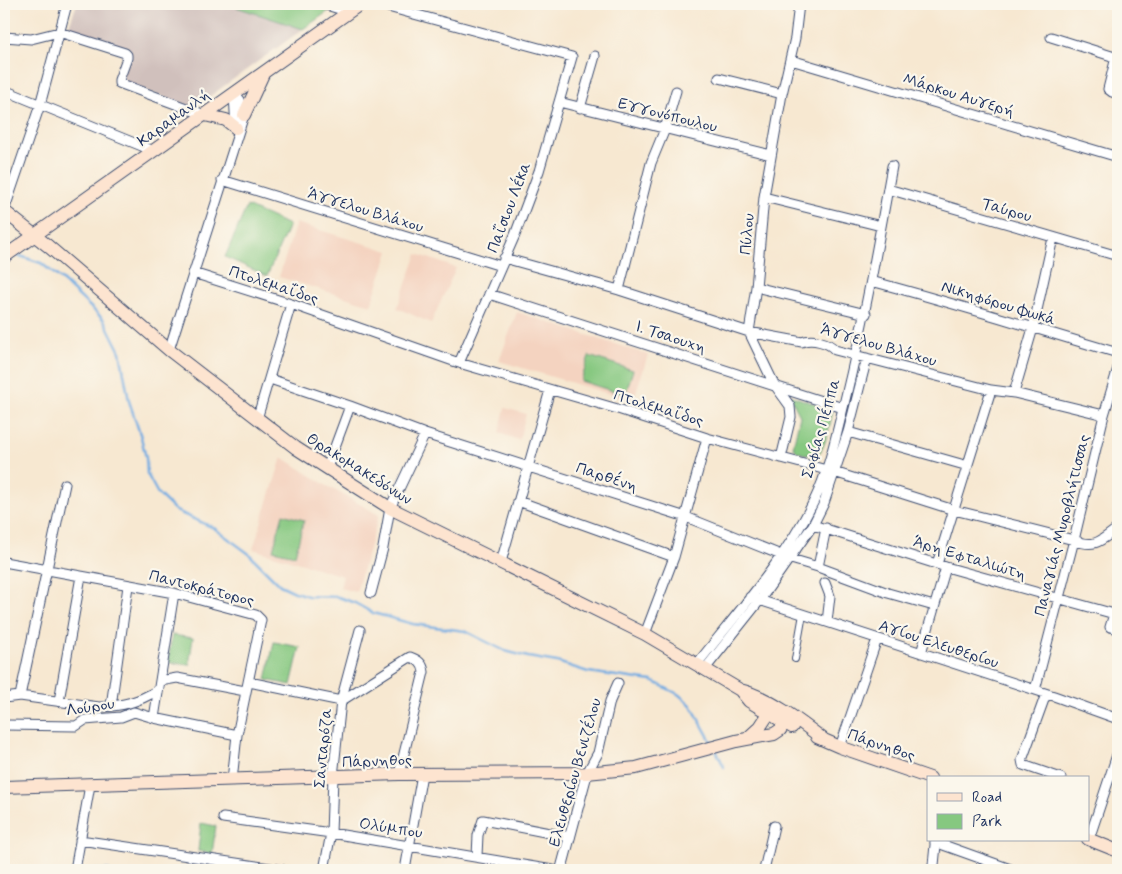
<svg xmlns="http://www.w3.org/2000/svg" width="1122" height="874" font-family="Mynerve,sans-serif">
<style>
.built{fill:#f4d3c0}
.industrial{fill:#d0c0bc}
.green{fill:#86c880;stroke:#507c6f}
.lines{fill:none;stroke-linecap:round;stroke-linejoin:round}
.stream{stroke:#72ace2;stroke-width:2.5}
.pedestrian-casing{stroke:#3c4b6f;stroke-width:8}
.minor-casing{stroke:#3c4b6f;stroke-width:11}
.tertiary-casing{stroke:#3c4b6f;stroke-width:12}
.secondary-casing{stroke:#3c4b6f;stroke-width:14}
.pedestrian{stroke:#fff;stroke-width:6}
.minor{stroke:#fff;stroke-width:9}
.tertiary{stroke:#fff;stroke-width:10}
.secondary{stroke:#fde4d0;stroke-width:12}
.labels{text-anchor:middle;stroke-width:4.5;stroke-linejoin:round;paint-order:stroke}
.street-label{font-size:16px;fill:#1b2f5e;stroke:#fbf7ec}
</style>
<rect width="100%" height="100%" fill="#fbf7ec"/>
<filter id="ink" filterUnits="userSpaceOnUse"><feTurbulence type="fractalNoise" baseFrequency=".02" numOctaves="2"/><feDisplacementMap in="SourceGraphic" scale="10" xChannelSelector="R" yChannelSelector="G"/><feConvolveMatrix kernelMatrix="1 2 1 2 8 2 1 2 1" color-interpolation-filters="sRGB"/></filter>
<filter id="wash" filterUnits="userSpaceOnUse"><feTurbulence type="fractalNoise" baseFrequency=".0096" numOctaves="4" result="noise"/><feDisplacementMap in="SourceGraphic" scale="20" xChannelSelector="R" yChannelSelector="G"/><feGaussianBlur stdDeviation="1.12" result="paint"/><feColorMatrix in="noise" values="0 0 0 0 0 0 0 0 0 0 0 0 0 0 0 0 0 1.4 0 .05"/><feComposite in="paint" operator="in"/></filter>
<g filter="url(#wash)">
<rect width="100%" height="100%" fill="#f7e8d1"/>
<path class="built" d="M296 223 389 251 371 305 279 277Z
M417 254 456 268 431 323 397 308Z
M517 312 648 355 633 401 499 361Z
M505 408 526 414 519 440 499 433Z
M282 457 327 486 379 515 356 592 340 588 343 576 253 549Z"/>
<path class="industrial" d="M77 4H227L303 29 195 107 120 82 131 52 67 31Z"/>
<path class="green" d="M227 4H339L303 29Z
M247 206 289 225 267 276 225 257Z
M589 356 633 370 625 395 581 381Z
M789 395 833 410C831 422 825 450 816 457L797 452 793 447 800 416Z
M283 514 304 520 295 555 273 550Z
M172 635 193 638 189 665 168 662Z
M274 642 300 647 291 685 266 680Z
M201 823 216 826 212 854 198 851Z"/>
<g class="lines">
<path class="stream" d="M14 254 41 263 62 280 104 320 120 352 129 401 141 437 146 458 147 474 158 494 176 511 214 528 248 553 280 585 295 592 308 596 338 597 355 603 373 613 413 624 465 631 505 651 528 657 557 662 588 672 652 681 678 694 691 705 712 743
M716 750 724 767
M4 868 16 870
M86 870H109"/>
</g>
</g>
<g filter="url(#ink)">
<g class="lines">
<g class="pedestrian-casing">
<path id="pedestrian" d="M795 659 803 614"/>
</g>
<g class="minor-casing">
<path id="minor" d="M323 4 349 12
M377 4 572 57 539 171 515 235 459 363
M4 37 31 39 59 32 125 53 127 55V58L119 80V83L205 115
M1051 37 1118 58
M1116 57 1108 89 1112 92 1118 94
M791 60 1118 157
M719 78 782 94
M4 90 154 151
M234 93 236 130
M559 102 771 155
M580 108 595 56
M222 180 501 266
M888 189 1118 256
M764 197 881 226
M4 211 40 105 67 4
M504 258 619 290 749 332 802 342C811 338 829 342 835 350L991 390 1014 393 1104 415
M193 273 291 304 459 363 621 410 707 438 834 472 954 510 1074 540C1096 549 1101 540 1118 528
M871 281C954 303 1036 329 1118 353
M756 287 866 314
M619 290 651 163 665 129 676 91
M489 294 843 408
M169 350 244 115 240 100 234 93
M270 379 350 406 425 434 686 517 791 559 818 567 888 593 934 606
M1014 393 1033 328 1053 238
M257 419 291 304
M848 432 968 466
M781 458 791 417 790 406 774 384 749 332 756 287 764 197 782 94 795 38 799 4
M327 468 350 406
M518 501 674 557
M813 525 946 567 1118 615
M4 562 174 593 256 615 261 620 237 735 232 780
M501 562 550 390
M937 564 991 390
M818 567 826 528
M825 583 830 596 827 622
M371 593 383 548 390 508 425 434
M750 597 1054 696 1118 719
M1114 614 1110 627 1118 629
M645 634 674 557 707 438
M921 653 946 567
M697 664C738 612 784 561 814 501 829 471 837 432 845 400 864 322 878 244 892 166
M705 669 760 600 813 525 824 503 848 432 867 358
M160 681 177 678 245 691
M249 682 341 701 410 657C418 660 423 663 424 672L399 774
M1035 690 1074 540 1104 415 1118 368
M1046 694 1022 760 1023 765 1061 778
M20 696 65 484
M4 698 20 696 99 707C123 706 138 702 158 690
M59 701 81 576
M111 706 128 586
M154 718 174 593
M4 725 76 726 85 720 121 717 134 712 154 718 237 735
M840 747 877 639
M587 773 598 753 610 701 618 683
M223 818 331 833 553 870
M1089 839 1118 752
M80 840 283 870
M935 842 1013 870
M477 856 478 835 483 820 570 837
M75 870 90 785
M324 870 331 833 333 777 341 701 360 630
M405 870 422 774
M764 870 774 826"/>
</g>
<g class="tertiary-casing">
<path id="tertiary" d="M561 870 587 773
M933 870 936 840"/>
</g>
<g class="secondary-casing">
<path id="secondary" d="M205 115 226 120 236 128
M244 115 263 74
M4 211 48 246 169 350 296 448 327 468 390 508 645 634 740 690C767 696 801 722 823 739
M4 257 360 4
M740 690 749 701 792 727
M817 737 840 747 930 778
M748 738 760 727 773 707
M4 787 399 774 587 773 636 768 736 741 774 734 780 730 790 715
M1088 839 1118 851"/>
</g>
<use href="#pedestrian" class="pedestrian"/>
<use href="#minor" class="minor"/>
<use href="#tertiary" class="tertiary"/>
<use href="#secondary" class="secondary"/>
</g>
</g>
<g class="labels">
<g class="street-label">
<text transform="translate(959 94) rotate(17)" y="6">Μάρκου Αυγερή</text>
<text transform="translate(668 114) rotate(14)" y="6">Εγγονόπουλου</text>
<text transform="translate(173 117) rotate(-36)" y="6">Καραμανλή</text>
<text transform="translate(508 207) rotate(-69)" y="6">Παΐσιου Λέκα</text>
<text transform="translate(366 209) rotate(17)" y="6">Άγγελου Βλάχου</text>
<text transform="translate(1007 209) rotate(16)" y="6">Ταύρου</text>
<text transform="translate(746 234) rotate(-85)" y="6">Πύλου</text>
<text transform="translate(274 284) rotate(18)" y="6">Πτολεμαΐδος</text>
<text transform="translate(999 302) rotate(17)" y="6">Νικηφόρου Φωκά</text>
<text transform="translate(671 336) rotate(18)" y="6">Ι. Τσαουχη</text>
<text transform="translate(879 344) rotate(16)" y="6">Άγγελου Βλάχου</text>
<text transform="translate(659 407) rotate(17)" y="6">Πτολεμαΐδος</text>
<text transform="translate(820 428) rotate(-74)" y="6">Σοφίας Πέππα</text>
<text transform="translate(360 468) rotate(32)" y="6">Θρακομακεδόνων</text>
<text transform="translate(607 476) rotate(18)" y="6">Παρθένη</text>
<text transform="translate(1061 525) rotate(-76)" y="6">Παναγιάς Μυροβλήτισσας</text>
<text transform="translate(970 557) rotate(17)" y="6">Άρη Εφταλιώτη</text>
<text transform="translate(202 587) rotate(14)" y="6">Παντοκράτορος</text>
<text transform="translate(939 643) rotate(18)" y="6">Αγίου Ελευθερίου</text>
<text transform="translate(90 706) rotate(-9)" y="6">Λούρου</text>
<text transform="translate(882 744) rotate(19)" y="6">Πάρνηθος</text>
<text transform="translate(322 748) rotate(-85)" y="6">Σανταρόζα</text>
<text transform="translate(377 760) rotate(-2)" y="6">Πάρνηθος</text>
<text transform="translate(574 772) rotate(-74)" y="6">Ελευθερίου Βενιζέλου</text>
<text transform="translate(391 827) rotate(9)" y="6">Ολύμπου</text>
</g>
</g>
<rect width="1122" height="874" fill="none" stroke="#fbf7ec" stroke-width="20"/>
<rect x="927" y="776" width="162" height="65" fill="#fbf7ec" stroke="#a1a7b3"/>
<rect x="937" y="793" width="25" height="8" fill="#fde4d0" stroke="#a1a7b3"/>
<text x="972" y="802" font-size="15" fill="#1b2f5e">Road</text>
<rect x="937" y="814" width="25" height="15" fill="#86c880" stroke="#a1a7b3"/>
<text x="972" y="826" font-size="15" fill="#1b2f5e">Park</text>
</svg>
